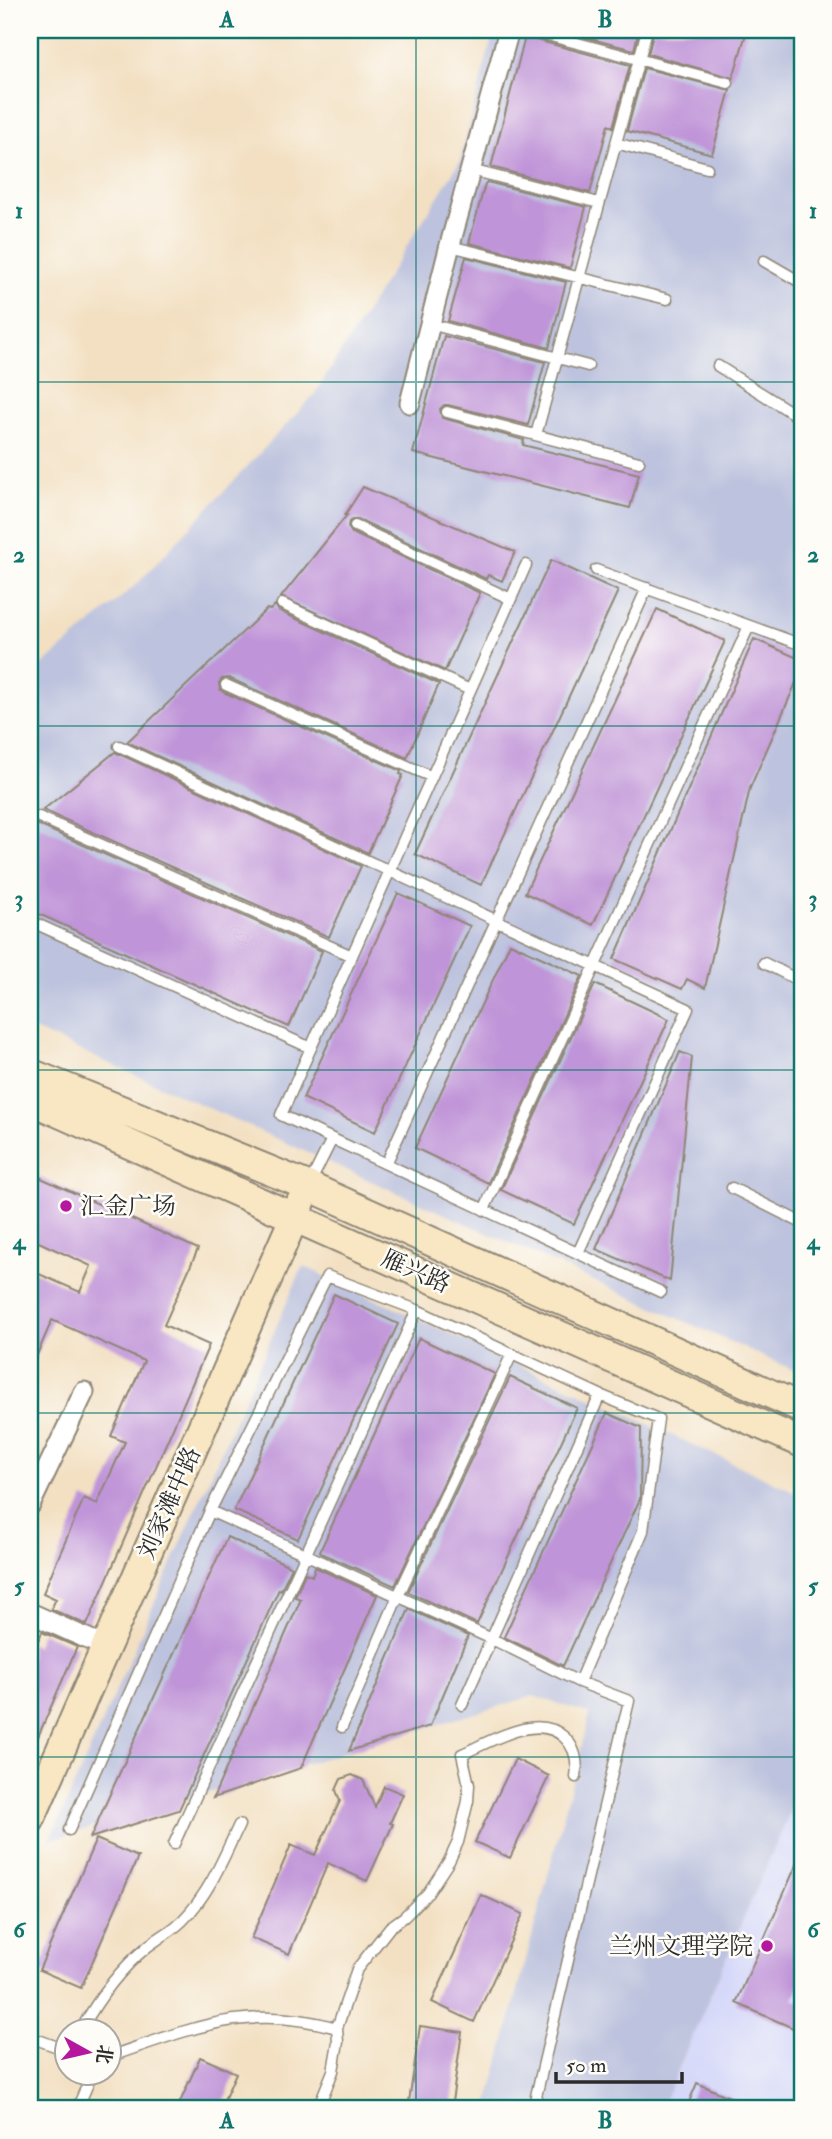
<svg xmlns="http://www.w3.org/2000/svg" width="832" height="2139" font-family="'IM FELL Double Pica','Noto Serif SC',serif">
<style>
.built{fill:#d5d8f9}
.industrial{fill:#bdc3de}
.building{fill:#c094d8}
.lines{fill:none;stroke-linecap:round;stroke-linejoin:round}
.lane-casing{stroke:#8f8676;stroke-width:13}
.street-casing{stroke:#8f8676;stroke-width:23}
.secondary-casing{stroke:#8f8676;stroke-width:32}
.lane{stroke:#fff;stroke-width:10}
.street{stroke:#fff;stroke-width:19}
.secondary{stroke:#f9e7c3;stroke-width:28}
.grid{fill:none;stroke:#0f766e;stroke-width:2;stroke-opacity:0.55}
.poi-dot{fill:#b5179e;stroke:#fdfcf7;stroke-width:2.5}
.labels{text-anchor:middle;stroke-width:5;stroke-linejoin:round;paint-order:stroke}
.poi-label{font-size:24px;fill:#2b2b2b;stroke:#fdfcf7;text-anchor:start}
.street-label{font-size:24px;fill:#2b2b2b;stroke:#fdfcf7}
.neatline{fill:none;stroke:#0f766e;stroke-width:2.5}
.grid-label{font-size:23px;text-anchor:middle;font-weight:bold;fill:#0f766e}
</style>
<rect width="100%" height="100%" fill="#fdfcf7"/>
<filter id="ink" filterUnits="userSpaceOnUse"><feTurbulence type="fractalNoise" baseFrequency=".0143" numOctaves="2"/><feDisplacementMap in="SourceGraphic" scale="14" xChannelSelector="R" yChannelSelector="G"/><feConvolveMatrix kernelMatrix="1 2 1 2 8 2 1 2 1" color-interpolation-filters="sRGB"/></filter>
<filter id="wash" filterUnits="userSpaceOnUse"><feTurbulence type="fractalNoise" baseFrequency=".00686" numOctaves="4" result="noise"/><feDisplacementMap in="SourceGraphic" scale="28" xChannelSelector="R" yChannelSelector="G"/><feGaussianBlur stdDeviation="1.57" result="paint"/><feColorMatrix in="noise" values="0 0 0 0 0 0 0 0 0 0 0 0 0 0 0 0 0 1.4 0 .05"/><feComposite in="paint" operator="in"/></filter>
<g filter="url(#wash)">
<rect width="100%" height="100%" fill="#f3e0c2"/>
<path class="built" d="M802 1784V2109H661Z"/>
<path class="industrial" d="M494 30H802V1374L30 1028V676L138 583 314 395 460 161Z
M303 1266 802 1495V1784L661 2109H487L590 1714 533 1696 50 1840Z"/>
<g id="blocks">
<path class="building" d="M556 30H639L634 50Z
M654 30H747L733 78 648 54Z
M525 37 630 65 613 127 608 125 590 193 491 167Z
M644 68 730 90 712 154 627 131Z
M487 182 586 207 570 268 469 243 485 184Z
M466 257 566 282 549 348 448 321Z
M444 336 545 362 528 425 448 405H444L440 409 442 418 524 440 523 445 639 474 630 508 413 453Z
M363 487 515 552 502 581 488 575 486 579 358 519H354L349 522 348 527 352 533 480 593 445 671 281 597 347 515H345Z
M551 560 618 591 481 885 415 854Z
M275 605 279 611 439 684 407 758 229 678 222 679 219 683 220 689 223 692 401 771 400 774 403 775 368 853 127 742 267 609 270 610Z
M657 609 725 641 593 925 525 893Z
M754 639 802 660V669L750 788 705 988 687 979 682 989 614 959Z
M115 752 361 866 329 937 43 810Z
M32 820 36 824 322 951 289 1027 30 910V822Z
M398 893 470 926 375 1132 303 1098Z
M510 943 582 976 488 1183 415 1148Z
M595 984 669 1019 574 1224 501 1190Z
M680 1052 692 1057 670 1281 596 1249Z
M30 1173 198 1249 164 1325 209 1345 87 1625 51 1609 56 1599 43 1593 84 1498 97 1504 125 1442 111 1436 144 1361 52 1320 30 1371V1270L80 1292 91 1266 30 1238Z
M334 1294 398 1324 298 1539 234 1510Z
M419 1338 495 1374 395 1586 321 1553 320 1551Z
M510 1377 577 1408 477 1624 408 1592Z
M607 1413 641 1428 640 1499 563 1666 504 1637Z
M227 1537 292 1567 281 1590 279 1589 179 1810 90 1838Z
M315 1567 377 1595 301 1768 213 1798 301 1599 295 1597 305 1573 312 1576Z
M409 1609 468 1636 430 1726 349 1751Z
M42 1632 77 1647 30 1755V1643L36 1646Z
M515 1759 549 1776 510 1858 475 1842Z
M352 1775 363 1780 375 1807 384 1786 403 1794 390 1823 393 1824 367 1881 328 1863 289 1954 251 1938 291 1845 315 1855 340 1801 336 1790 341 1779Z
M96 1839 138 1857 81 1988 39 1970Z
M802 1852V1980L794 1999 802 2003V2032L736 2003Z
M481 1895 523 1914 474 2022 432 2002Z
M420 2026 462 2032 451 2109H408Z
M200 2057 236 2073 220 2109H177Z
M697 2083 757 2109H686Z"/>
</g>
</g>
<g filter="url(#ink)">
<use href="#blocks" fill-opacity="0" stroke="#8f8676" stroke-width="2"/>
<g class="lines">
<g class="lane-casing">
<path id="lane" d="M528 30 728 83
M616 143 707 168
M471 170 599 203
M450 246 667 299
M764 261 802 283
M430 324 588 366
M718 366 802 419
M447 412 639 462
M536 435 647 30
M355 526 511 599
M526 565 281 1115 661 1292
M596 570 802 645
M282 604 470 690
M226 685 432 777
M119 746 688 1009 578 1253
M39 817 352 956
M30 921 311 1048
M764 963 802 982
M386 1164 647 588
M310 1183 332 1139
M732 1188 802 1223
M484 1210 749 626
M462 1705 600 1395
M342 1727 398 1596 512 1354
M69 1830 210 1511 327 1276 417 1310 600 1395 658 1419 643 1531 579 1682 492 1639 210 1511
M174 1844 417 1310
M81 2030C98 1999 119 1970 147 1947 158 1938 172 1931 182 1921 209 1894 223 1859 239 1825
M30 2037 66 2050
M108 2057C194 2028 246 2003 337 2028
M77 2109 93 2072
M315 2109 322 2098 333 2071 338 2042 337 2028 357 1969 390 1927 404 1917 428 1893 449 1861 458 1842 468 1801 469 1785 462 1754C490 1742 537 1712 564 1737 576 1748 578 1762 576 1777
M533 2109 629 1701 579 1682"/>
</g>
<g class="street-casing">
<path id="street" d="M410 403 451 241 509 30
M30 1505 84 1392
M30 1613 106 1647"/>
</g>
<g class="secondary-casing">
<path id="secondary" d="M30 1073 308 1186 802 1408
M30 1100 802 1443
M30 1820 301 1202"/>
</g>
<use href="#lane" class="lane"/>
<use href="#street" class="street"/>
<use href="#secondary" class="secondary"/>
</g>
</g>
<path class="grid" d="M416 30V2109M30 382H802M30 726H802M30 1070H802M30 1413H802M30 1757H802"/>
<g class="poi-dot">
<circle cx="66" cy="1206" r="7"/>
<circle cx="767" cy="1946" r="7"/>
</g>
<g class="labels">
<g class="poi-label">
<text x="80" y="1214">汇金广场</text>
<text x="753" y="1954" text-anchor="end">兰州文理学院</text>
</g>
<g class="street-label">
<text transform="translate(416 1271) rotate(24)" y="8">雁兴路</text>
<text transform="translate(169 1503) rotate(-66)" y="8">刘家滩中路</text>
</g>
</g>
<rect width="832" height="2139" fill="none" stroke="#fdfcf7" stroke-width="77"/>
<g transform="translate(88 2052) rotate(98)"><circle r="33" fill="#fdfcf7" stroke="#a9a8a5" stroke-width="2"/>
<path d="M0-5L12 26L0 18L-12 26Z" fill="#b5179e"/>
<text y="-10" font-size="19" font-weight="bold" text-anchor="middle" fill="#2b2b2b">北</text>
</g>
<path d="M556 2072v10h126v-10" fill="none" stroke="#2b2b2b" stroke-width="3.5"/>
<text x="566" y="2072" font-size="21" fill="#2b2b2b" stroke="#fdfcf7" stroke-width="5" paint-order="stroke">50 m</text>
<rect x="38" y="38" width="756" height="2062" class="neatline"/>
<g class="grid-label">
<text x="227" y="27">A</text>
<text x="605" y="27">B</text>
<text x="19" y="218">1</text>
<text x="813" y="218">1</text>
<text x="19" y="562">2</text>
<text x="813" y="562">2</text>
<text x="19" y="906">3</text>
<text x="813" y="906">3</text>
<text x="19" y="1249">4</text>
<text x="813" y="1249">4</text>
<text x="19" y="1593">5</text>
<text x="813" y="1593">5</text>
<text x="19" y="1937">6</text>
<text x="813" y="1937">6</text>
<text x="227" y="2128">A</text>
<text x="605" y="2128">B</text>
</g>
</svg>
